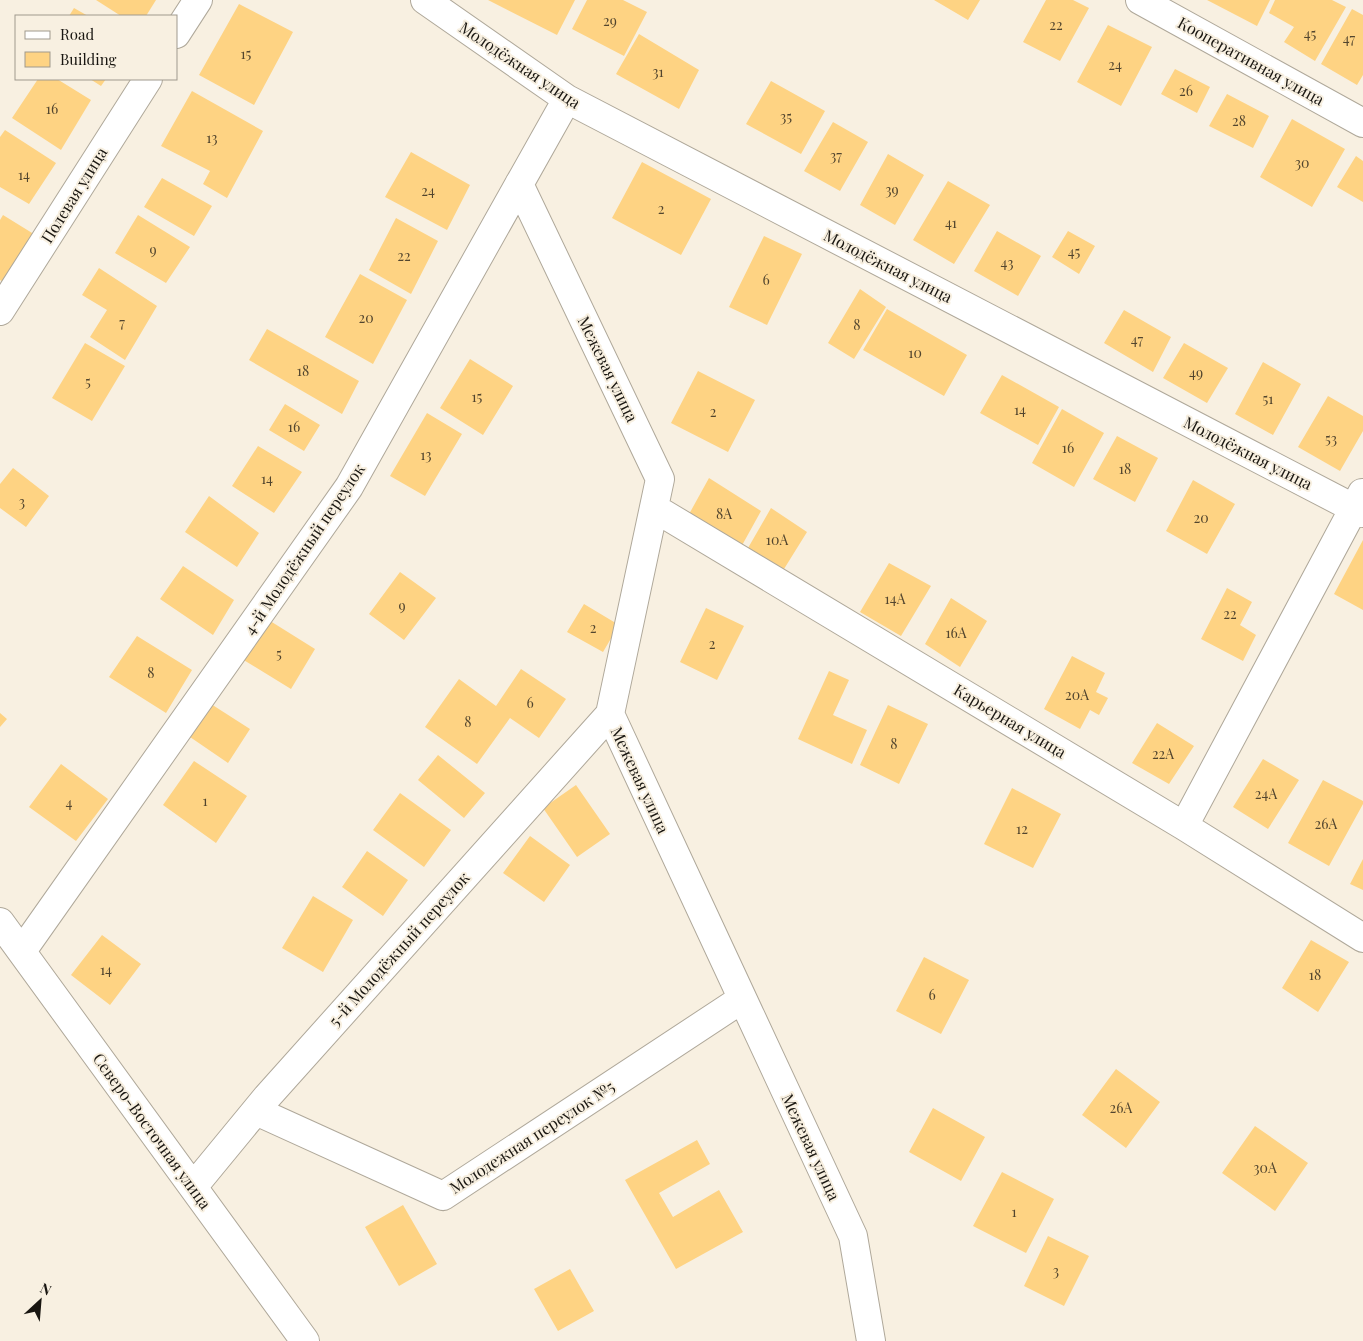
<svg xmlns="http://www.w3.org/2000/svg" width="1363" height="1341" font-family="'Playfair Display',serif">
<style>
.building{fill:#fed383}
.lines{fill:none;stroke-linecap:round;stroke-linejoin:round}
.street-casing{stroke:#afa89a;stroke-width:30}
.street{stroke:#fff;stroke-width:28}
.labels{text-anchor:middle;stroke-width:4;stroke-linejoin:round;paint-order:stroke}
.number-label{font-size:14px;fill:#52452e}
.street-label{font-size:16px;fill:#191611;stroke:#f8f0e1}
</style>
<rect width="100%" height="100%" fill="#f8f0e1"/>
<path class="building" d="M96 0H156L146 16H121Z
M488 0H575L557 35Z
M587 0H623L647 12 624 56 572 29Z
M934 0H980L968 20Z
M1046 0H1073L1089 8 1060 61 1023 42Z
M1207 0H1270L1257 26Z
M1275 0H1332L1346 7 1315 61 1284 42 1294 27 1269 13Z
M239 4 293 32 254 105 199 75Z
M74 8 88 16H69Z
M1352 9 1363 15V75L1357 85 1321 64Z
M1108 25 1152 47 1121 106 1077 82Z
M639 34 699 70 679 109 616 74Z
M1175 69 1210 87 1197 113 1161 94Z
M38 79H57L91 100 61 150 12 118Z
M90 79H106L101 86Z
M771 81 825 111 801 154 746 124Z
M192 91 263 131 227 198 203 184 210 171 161 146Z
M1227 94 1269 116 1253 148 1209 126Z
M1292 119 1345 149 1312 207 1260 177Z
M833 122 868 142 840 191 804 171Z
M5 130 56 163 29 204 0 187V137Z
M411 152 470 185 447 230 385 197Z
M888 154 924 175 895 225 860 205Z
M1356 156 1363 161V202L1337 187Z
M642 162 711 199 681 255 612 218Z
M162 178 212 206 194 236 144 207Z
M948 181 990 205 954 264 913 240Z
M3 215 37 236 5 283 0 280V220Z
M138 215 190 247 166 283 115 253Z
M396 218 438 241 411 294 369 270Z
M997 231 1041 256 1018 296 974 271Z
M1068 231 1095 246 1079 274 1052 257Z
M764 236 802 254 767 325 729 307Z
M99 268 157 306 125 360 90 337 107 310 82 295Z
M360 274 407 300 373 364 325 337Z
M860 289 886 307 854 359 828 343Z
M887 309 967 355 944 396 863 350Z
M1124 310 1171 337 1153 372 1104 343Z
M267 329 359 381 342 414 249 360Z
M85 343 125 366 92 421 52 398Z
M1184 343 1228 368 1207 403 1163 378Z
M470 359 513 386 483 435 440 408Z
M1263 362 1301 384 1273 435 1235 414Z
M698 371 755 400 728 452 671 423Z
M1002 375 1059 407 1038 445 980 413Z
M1328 396 1363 416V431L1340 471 1298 447Z
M285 404 320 425 304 451 269 430Z
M1062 409 1104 433 1074 487 1032 463Z
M427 413 462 434 425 496 390 476Z
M1117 436 1158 458 1135 502 1093 479Z
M258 446 302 472 274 513 232 486Z
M13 468 49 496 26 527 0 508V484Z
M709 478 761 511 740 549 688 516Z
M1193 480 1235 504 1207 554 1166 531Z
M209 496 259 533 237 567 185 532Z
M771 508 807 532 784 569 748 548Z
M1363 540V610L1334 594Z
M889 563 931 586 901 636 860 612Z
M183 566 234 600 213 635 160 599Z
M400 572 436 598 404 640 369 614Z
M1227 588 1252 602 1240 625 1256 635 1243 661 1201 639Z
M951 598 987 621 960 667 925 644Z
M584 604 619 625 603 652 567 632Z
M706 608 744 626 717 680 680 662Z
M267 619 315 649 291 689 242 659Z
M137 636 192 670 166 713 109 677Z
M1072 656 1105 673 1096 692 1108 698 1099 715 1090 710 1080 729 1044 709Z
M521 669 566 699 539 738 510 718 477 764 425 727 459 679 496 706Z
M829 671 849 680 833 715 867 730 852 764 798 739Z
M211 704 250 729 228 763 190 737Z
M888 705 928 724 899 784 860 765Z
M0 713 7 719 0 727Z
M1157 723 1194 746 1169 784 1132 763Z
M438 755 485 793 464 818 418 780Z
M1263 759 1299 780 1268 829 1233 807Z
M194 761 247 796 216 843 163 805Z
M61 764 108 799 76 841 29 807Z
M1323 780 1363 801V804L1329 866 1288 843Z
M576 785 610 834 577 857 543 808Z
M1012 788 1061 814 1033 868 984 844Z
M400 793 451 830 424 867 373 830Z
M530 836 570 865 544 902 503 873Z
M367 851 408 880 383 916 342 887Z
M1363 859V890L1350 884Z
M313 896 353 920 323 972 282 948Z
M102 935 141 964 110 1005 71 975Z
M1311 940 1349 962 1318 1012 1282 988Z
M924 957 969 980 941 1034 896 1011Z
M1116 1069 1160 1102 1126 1148 1082 1115Z
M933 1108 985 1137 961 1181 909 1152Z
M1255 1126 1308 1163 1275 1211 1222 1173Z
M697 1140 710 1164 659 1193 673 1217 719 1190 743 1232 676 1269 625 1180Z
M1002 1172 1054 1199 1026 1253 973 1226Z
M403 1205 437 1264 399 1286 365 1227Z
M1048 1236 1089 1256 1064 1306 1024 1286Z
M570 1269 594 1311 558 1331 534 1289Z"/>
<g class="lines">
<g class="street-casing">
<path id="street" d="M425 0 567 99 1363 513
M1140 0 1363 123
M176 34 198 0
M519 184 660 479 610 714 853 1236 871 1341
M0 311 148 79
M654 508 1184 826 1363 938
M1184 826 1362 493
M0 922 305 1341
M22 951 349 487 567 99
M256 1111 443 1196 742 999
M193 1187 267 1097 610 714"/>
</g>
<use href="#street" class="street"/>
</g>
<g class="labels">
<g class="number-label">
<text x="610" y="26">29</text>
<text x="1056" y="30">22</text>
<text x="1310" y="39">45</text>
<text x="1349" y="44">47</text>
<text x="246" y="59">15</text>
<text x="1115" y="70">24</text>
<text x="658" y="77">31</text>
<text x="1186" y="96">26</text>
<text x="52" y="114">16</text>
<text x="786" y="122">35</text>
<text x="1239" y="126">28</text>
<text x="212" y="143">13</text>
<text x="836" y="161">37</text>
<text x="1302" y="168">30</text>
<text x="24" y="180">14</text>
<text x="892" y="195">39</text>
<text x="428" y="196">24</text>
<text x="661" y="214">2</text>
<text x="951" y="228">41</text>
<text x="153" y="255">9</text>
<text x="1074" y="257">45</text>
<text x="404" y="261">22</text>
<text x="1007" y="268">43</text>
<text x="766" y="285">6</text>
<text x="366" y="323">20</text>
<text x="122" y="328">7</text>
<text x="857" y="330">8</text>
<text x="1137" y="345">47</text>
<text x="915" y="358">10</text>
<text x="303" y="376">18</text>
<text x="1196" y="378">49</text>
<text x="88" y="387">5</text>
<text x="477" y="402">15</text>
<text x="1268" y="404">51</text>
<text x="1020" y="415">14</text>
<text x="713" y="417">2</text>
<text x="294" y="432">16</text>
<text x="1331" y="444">53</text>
<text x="1068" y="453">16</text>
<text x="426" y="460">13</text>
<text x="1125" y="474">18</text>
<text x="267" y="484">14</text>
<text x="22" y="507">3</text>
<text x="724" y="519">8А</text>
<text x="1201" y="523">20</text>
<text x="777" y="545">10А</text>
<text x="895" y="604">14А</text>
<text x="402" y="611">9</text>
<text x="1230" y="619">22</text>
<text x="593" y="633">2</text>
<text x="956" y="638">16А</text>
<text x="712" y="649">2</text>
<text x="279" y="659">5</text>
<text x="151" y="678">8</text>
<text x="1077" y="700">20А</text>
<text x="530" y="708">6</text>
<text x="468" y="727">8</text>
<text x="894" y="749">8</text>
<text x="1163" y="759">22А</text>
<text x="1266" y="799">24А</text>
<text x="205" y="806">1</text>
<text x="69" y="808">4</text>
<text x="1326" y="829">26А</text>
<text x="1022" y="834">12</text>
<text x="106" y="975">14</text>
<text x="1315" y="980">18</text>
<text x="932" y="1000">6</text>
<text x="1121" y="1113">26А</text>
<text x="1265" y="1173">30А</text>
<text x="1014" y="1217">1</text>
<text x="1056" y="1276">3</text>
</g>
<g class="street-label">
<text transform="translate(1251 61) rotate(29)" y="6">Кооперативная улица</text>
<text transform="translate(520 65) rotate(34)" y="6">Молодёжная улица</text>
<text transform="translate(74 195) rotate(-58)" y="6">Полевая улица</text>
<text transform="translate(888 266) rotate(27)" y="6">Молодёжная улица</text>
<text transform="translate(608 369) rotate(64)" y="6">Межевая улица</text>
<text transform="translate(1248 453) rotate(27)" y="6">Молодёжная улица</text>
<text transform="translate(304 549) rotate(-56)" y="6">4-й Молодёжный переулок</text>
<text transform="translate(1010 721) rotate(31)" y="6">Карьерная улица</text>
<text transform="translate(640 780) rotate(65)" y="6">Межевая улица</text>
<text transform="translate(399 949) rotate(-48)" y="6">5-й Молодёжный переулок</text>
<text transform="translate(152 1131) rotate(54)" y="6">Северо-Восточная улица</text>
<text transform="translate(532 1137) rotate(-33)" y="6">Молодежная переулок №5</text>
<text transform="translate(811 1147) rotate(65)" y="6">Межевая улица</text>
</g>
</g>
<rect x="15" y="15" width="162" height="65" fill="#f8f0e1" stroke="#9f998e"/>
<rect x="25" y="31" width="25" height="8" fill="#ffffff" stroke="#9f998e"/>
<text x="60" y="40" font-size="15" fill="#191611">Road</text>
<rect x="25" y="52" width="25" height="15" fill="#fed383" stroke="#9f998e"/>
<text x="60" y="65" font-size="15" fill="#191611">Building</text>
<g transform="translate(40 1301) rotate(26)" stroke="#f8f0e1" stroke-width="4" paint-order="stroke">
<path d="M0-4L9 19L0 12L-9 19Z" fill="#191611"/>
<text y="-8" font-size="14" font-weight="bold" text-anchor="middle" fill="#191611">N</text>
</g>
</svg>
